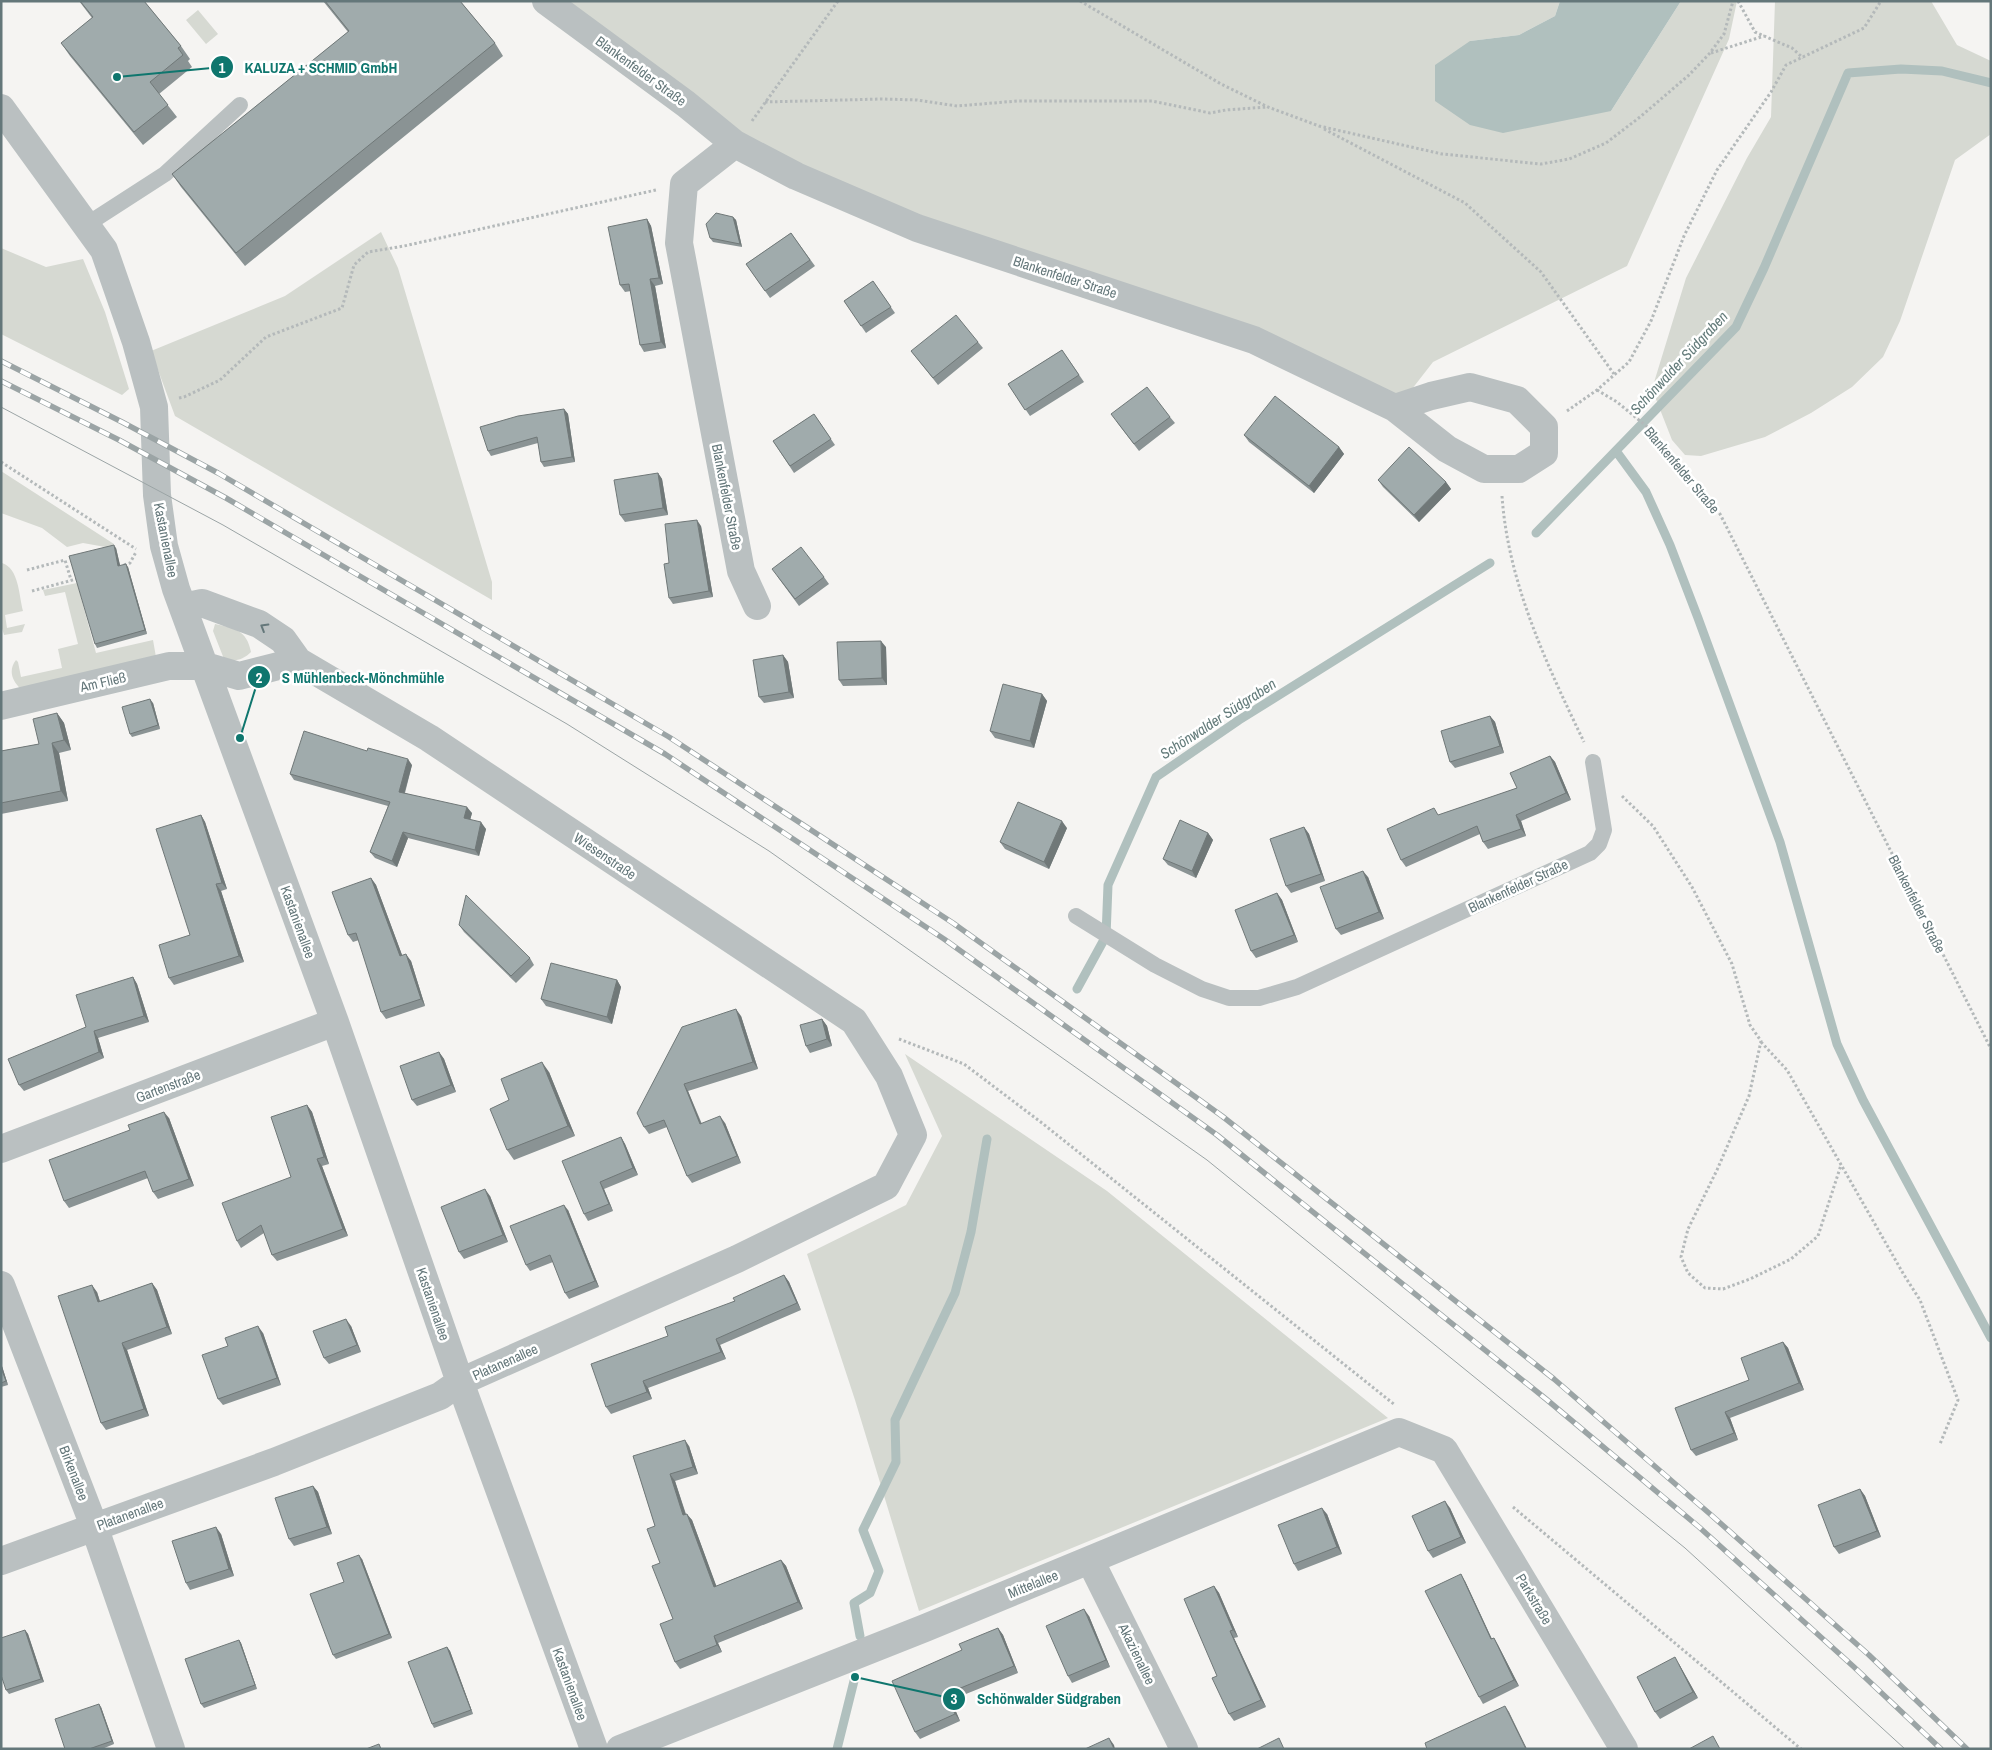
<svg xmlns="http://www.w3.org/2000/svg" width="1992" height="1750" font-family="'Archivo Narrow',sans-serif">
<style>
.green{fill:#d6d9d2}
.water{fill:#b0c0be}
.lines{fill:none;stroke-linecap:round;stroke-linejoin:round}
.stream{stroke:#b0c0be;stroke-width:9}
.path{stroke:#b4b9ba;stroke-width:3;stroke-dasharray:2.5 2.5;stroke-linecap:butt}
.lane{stroke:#bac0c1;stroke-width:16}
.street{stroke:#bac0c1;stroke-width:28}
.tram{stroke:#9ba4a5;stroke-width:1}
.rail-casing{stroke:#9ba4a5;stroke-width:5.5}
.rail{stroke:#fff;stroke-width:4;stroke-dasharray:11;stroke-linecap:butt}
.wall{fill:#8a9394}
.shaded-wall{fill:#707878}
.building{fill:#a0abac;stroke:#707878}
.oneway{stroke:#64777a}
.labels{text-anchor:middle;stroke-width:5;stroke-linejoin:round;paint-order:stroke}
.street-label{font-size:14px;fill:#64777a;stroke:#fff}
.water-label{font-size:15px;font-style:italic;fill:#637b7a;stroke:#fff}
.leader{fill:none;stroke:#0f766e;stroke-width:2}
.callout-dot{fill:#0f766e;stroke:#fff;stroke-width:2}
.mark-label{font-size:15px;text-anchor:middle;font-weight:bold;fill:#fff}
.callout-label{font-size:15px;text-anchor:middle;font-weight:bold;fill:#0f766e;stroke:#fff;stroke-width:5;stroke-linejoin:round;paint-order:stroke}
</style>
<rect width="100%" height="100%" fill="#f5f4f2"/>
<path class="green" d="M546 1H1560L1555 16 1519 35 1470 41 1611 111 1681 1H1737L1729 39 1627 266 1433 362 1398 407 797 171Z
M1775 1H1931L1957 45 1991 61V134L1955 160 1900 321 1883 357 1852 387 1811 413 1765 437 1701 456 1685 455 1672 440 1652 389 1686 278 1747 158 1771 117Z
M198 10 218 34 206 44 186 20Z
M381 232 398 268 492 582V600L175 416 151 351 285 296Z
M1 248 46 267 83 259 105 312 129 389 122 395 1 334Z
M1 471 114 544 111 548 83 543 67 547 42 528 1 513Z
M2 563C19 568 19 596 23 611L5 615 7 628 25 624 22 632 4 635 1 625Z
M77 583 96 653 153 640 156 657 21 689C12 681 8 670 16 660L18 662 21 677 62 668 58 649 78 644 65 592 45 596 43 590Z
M215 624C234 628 247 630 251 652 243 660 235 662 224 659L213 631Z
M905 1054 1107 1191 1388 1418 919 1611 855 1400 807 1254 906 1205 942 1136Z"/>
<path class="water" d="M1560 1H1681L1611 111 1503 133 1470 125 1435 101V65L1470 41 1519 35 1555 16Z"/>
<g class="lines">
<path class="stream" d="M1616 451 1646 492 1670 545 1698 618 1780 842 1837 1044 1863 1100 1991 1338
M1536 533 1736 327 1764 268 1848 73 1901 69 1942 71 1991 83
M1077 989 1106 936 1108 885 1156 777 1239 720 1490 563
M860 1636 854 1603 870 1593 879 1571 863 1530 896 1462 895 1420 955 1293 971 1232 987 1139
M837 1749 855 1677"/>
<path class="path" d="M1080 1 1221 84 1268 107 1319 126 1442 154 1541 164 1569 159 1606 143 1640 117 1689 75 1710 53 1724 34 1733 1
M1738 1 1755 32 1792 48 1803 58
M1711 53 1764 36
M765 102 882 99 917 100 957 106 1017 101H1152L1210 113 1226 110 1267 107
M752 121 838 1
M1324 129 1465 203 1541 272 1614 374
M1597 390 1617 402 1651 430 1720 514 1991 1049
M179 398 184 397 220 380 266 337 342 308 354 265 368 252 404 246 656 190
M1567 411 1597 390 1629 362 1651 321 1684 236 1717 170 1771 92 1786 65 1864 28 1881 1
M1 462 136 549
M1502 496C1508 583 1547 665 1584 742
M124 565 130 563 136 552
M27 570 65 560 71 580
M32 591 80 578
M1622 796 1653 826 1692 887 1732 964 1750 1025 1761 1041 1749 1096 1717 1170 1688 1229 1681 1257 1688 1273 1705 1288 1723 1289 1750 1279 1791 1259 1818 1236 1841 1165
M899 1039 964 1064 1042 1123 1395 1405
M1761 1042 1787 1070 1904 1275 1920 1300 1958 1400 1940 1444
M1513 1507 1801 1749"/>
<path class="lane" d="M86 225 165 174 240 105
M1076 916 1155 965 1202 989 1229 998H1259L1297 987 1590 853 1599 844 1604 830 1593 762"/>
<path class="street" d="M546 1 686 104 735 144
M1 108 104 250 136 342 154 407 157 495 164 546 176 589 335 1022 460 1382 594 1749
M757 606 741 571 679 243 684 184 735 144 796 176 917 228 1254 340 1395 408 1431 396 1470 387 1517 400 1544 427V453L1519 469H1484L1447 449 1395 408
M1 706 169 666H205L239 676 298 661
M1 1149 335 1022
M1 1285 94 1526 171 1749
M1090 1560 1184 1749
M1 1561 274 1462 440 1396 460 1382 737 1259 886 1186 913 1135 889 1076 854 1021 429 738 298 661 283 640 259 624 202 603 183 607
M620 1749 925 1628 1399 1432 1444 1450 1624 1749"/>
<path class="tram" d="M1 407 223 525 567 724 769 851 1207 1160 1685 1548 1905 1749"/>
<g class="rail-casing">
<path id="rail" d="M1 361 122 422 218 473 669 737 953 923 1222 1116 1554 1379 1710 1514 1869 1655 1967 1749
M1 381 119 440 226 498 665 754 944 939 1217 1135 1546 1399 1699 1527 1854 1667 1941 1749"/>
</g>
<use href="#rail" class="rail"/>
</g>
<path class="wall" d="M79 1H144L181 46 190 59 188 61 192 67 159 94 177 117 143 145 70 56 61 43 92 18Z
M323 1H460L495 43 503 56 245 266 181 187 172 174 348 32Z
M733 217 736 220 742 247 713 242 710 238Z
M647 219 651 226 663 284 655 286 666 348 644 352 640 345 631 291 625 292 620 285Z
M791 233 815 266 770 298 746 264Z
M873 281 895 313 866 333 844 301Z
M978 342 983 348 938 385 911 351Z
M1062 350 1084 382 1030 416 1008 384Z
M564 409 568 414 575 462 544 467 541 462 538 443 491 456 488 451Z
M814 414 835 445 794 473 773 441Z
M1170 417 1175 423 1139 451 1116 421Z
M1244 435 1339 447 1344 454 1314 493 1249 442Z
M658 473 662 479 668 515 625 522 620 515Z
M1378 480 1446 482 1451 489 1419 522 1383 487Z
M701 526 713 597 673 604 669 598Z
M116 548 120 566 128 567 147 634 97 648 95 644Z
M777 576 824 577 829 584 799 606Z
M886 647 887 685 843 686 839 680Z
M783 655 788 662 794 698 764 703 759 697Z
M1042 694 1047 701 1034 748 995 738 990 731Z
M153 703 160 729 132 737 130 734Z
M57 713 64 723 71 750 59 753 68 801 1 814V751L39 744Z
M1490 716 1495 722 1504 753 1455 768 1450 762Z
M1550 756 1555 762 1571 800 1521 821 1526 836 1488 849 1483 842 1480 834 1406 867 1401 860 1439 815 1517 788Z
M412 765 405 793 472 813 470 820 486 829 479 856 408 838 397 867 375 858 370 852 388 806 294 780 290 774Z
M201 815 205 822 227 889 221 891 244 962 174 985 169 978 190 935Z
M1304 827 1309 834 1325 881 1291 893 1286 886Z
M1067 828 1049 869 1005 849 1000 842Z
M1208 833 1213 840 1196 878 1168 865 1163 859Z
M1368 877 1384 919 1341 935 1336 929Z
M371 878 376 885 402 955 411 961 425 1006 386 1019 381 1012 359 940 353 942 348 935Z
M1277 893 1282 900 1298 942 1256 958 1251 951Z
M459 925 530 958 534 965 516 983 464 932Z
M133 977 137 984 149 1022 98 1038 104 1058 24 1091 19 1085 86 1027Z
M617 980 621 987 612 1024 546 1006 541 999Z
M741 1016 758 1069 688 1091 702 1124 725 1123 741 1163 692 1183 687 1176 667 1127 649 1134 644 1127Z
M822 1019 827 1026 832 1046 810 1053 806 1046Z
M439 1052 444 1059 456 1092 417 1106 412 1100Z
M549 1072 575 1136 514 1160 507 1150 509 1100Z
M307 1105 312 1112 329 1164 322 1166 348 1236 277 1261 272 1255 264 1233 241 1248 237 1241 291 1177Z
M169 1118 194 1186 158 1199 153 1192 148 1178 69 1208 64 1201Z
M621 1137 625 1144 638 1175 604 1189 613 1211 588 1221 584 1214Z
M490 1196 508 1242 464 1259 459 1252Z
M568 1210 599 1287 569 1299 565 1293 553 1262 530 1271 526 1265Z
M784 1275 789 1282 801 1310 720 1345 726 1359 648 1388 652 1399 611 1414 606 1407 668 1336Z
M152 1283 157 1290 172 1334 127 1350 149 1416 106 1430 101 1423 97 1292 100 1301Z
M351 1326 361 1352 329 1364 324 1358Z
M263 1333 281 1385 223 1405 218 1399 228 1346Z
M1783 1342 1788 1348 1804 1390 1730 1418 1738 1440 1696 1456 1691 1450 1749 1380Z
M1 1363 8 1385 1 1387Z
M689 1446 698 1474 675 1481 686 1514 692 1520 716 1586 781 1560 786 1566 803 1609 718 1643 722 1652 680 1669 675 1662 673 1619 660 1563 655 1526 633 1456Z
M313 1486 318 1492 332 1534 294 1546 289 1539Z
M1860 1489 1865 1496 1881 1537 1839 1554 1834 1547Z
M1450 1508 1466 1543 1433 1558 1428 1551Z
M1327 1514 1342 1554 1298 1571 1294 1564Z
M221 1534 234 1576 190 1590 186 1583Z
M362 1559 392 1638 336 1659 333 1655 344 1582Z
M1465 1581 1492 1639 1494 1638 1498 1645 1519 1686 1483 1704 1479 1697Z
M1214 1586 1219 1593 1238 1637 1234 1638 1266 1707 1234 1721 1229 1714 1217 1676Z
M1089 1616 1110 1667 1072 1683 1068 1676Z
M998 1628 1003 1635 1018 1673 951 1700 960 1721 920 1739 915 1732 962 1650Z
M25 1630 28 1634 44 1682 9 1694 6 1690Z
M239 1640 241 1643 257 1689 204 1708 201 1704Z
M447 1647 450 1651 473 1714 434 1728 432 1724Z
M1679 1664 1698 1698 1660 1719 1655 1712Z
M101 1707 114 1744 102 1749H65Z"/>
<path class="shaded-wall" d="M733 217 736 220 742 247 740 244Z
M647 219 651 226 663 284 659 278Z
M650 279 655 286 666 348 661 342Z
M564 409 568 414 575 462 572 457Z
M1339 447 1344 454 1314 493 1309 486Z
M658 473 662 479 668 515 663 508Z
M1446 482 1451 489 1419 522 1414 515Z
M697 520 701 526 713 597 709 591Z
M114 545 116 548 121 569 118 566Z
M126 564 128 567 147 634 145 630Z
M881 641 886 647 887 685 882 678Z
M783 655 788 662 794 698 789 692Z
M1042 694 1047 701 1034 748 1030 741Z
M150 699 153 703 160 729 158 725Z
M57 713 64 723 71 750 64 740Z
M1490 716 1495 722 1504 753 1500 746Z
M52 743 59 753 68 801 61 791Z
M1550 756 1555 762 1571 800 1566 793Z
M408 759 412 765 403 798 399 792Z
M467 807 472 813 469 824 464 818Z
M201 815 205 822 227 889 222 883Z
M1516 815 1521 821 1526 836 1521 829Z
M1062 821 1067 828 1049 869 1044 862Z
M481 822 486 829 479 856 475 850Z
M1304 827 1309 834 1325 881 1321 874Z
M403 832 408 838 397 867 392 861Z
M1208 833 1213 840 1196 878 1192 871Z
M1363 871 1368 877 1384 919 1379 912Z
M371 878 376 885 405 963 400 956Z
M216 884 221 891 244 962 239 956Z
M1277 893 1282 900 1298 942 1294 935Z
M406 954 411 961 425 1006 421 999Z
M133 977 137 984 149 1022 144 1016Z
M617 980 621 987 612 1024 607 1017Z
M736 1009 741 1016 758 1069 753 1062Z
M822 1019 827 1026 832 1046 827 1039Z
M94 1031 98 1038 104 1058 99 1052Z
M439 1052 444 1059 456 1092 451 1085Z
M542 1062 549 1072 575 1136 568 1126Z
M684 1084 688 1091 704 1131 700 1124Z
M307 1105 312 1112 329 1164 324 1157Z
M164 1112 169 1118 194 1186 189 1179Z
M720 1116 725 1123 741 1163 737 1156Z
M621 1137 625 1144 638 1175 633 1168Z
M317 1159 322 1166 348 1236 343 1229Z
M600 1182 604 1189 613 1211 609 1204Z
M485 1189 490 1196 508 1242 503 1235Z
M564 1205 568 1210 599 1287 595 1281Z
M784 1275 789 1282 801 1310 797 1303Z
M152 1283 157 1290 172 1334 167 1327Z
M92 1285 97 1292 102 1309 98 1302Z
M346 1319 351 1326 361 1352 357 1345Z
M258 1326 263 1333 281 1385 277 1378Z
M716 1339 720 1345 726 1359 721 1352Z
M1783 1342 1788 1348 1804 1390 1799 1383Z
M122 1343 127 1350 149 1416 144 1409Z
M1 1363 8 1385 6 1381 1 1368Z
M643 1381 648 1388 652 1399 647 1392Z
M1725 1412 1730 1418 1738 1440 1734 1433Z
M685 1440 689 1446 698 1474 693 1467Z
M670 1474 675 1481 688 1522 683 1515Z
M313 1486 318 1492 332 1534 327 1527Z
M1860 1489 1865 1496 1881 1537 1877 1531Z
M1445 1501 1450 1508 1466 1543 1461 1537Z
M1322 1508 1327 1514 1342 1554 1337 1547Z
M687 1514 692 1520 719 1593 714 1587Z
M216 1527 221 1534 234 1576 229 1569Z
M359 1555 362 1559 392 1638 389 1634Z
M781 1560 786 1566 803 1609 798 1602Z
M1461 1574 1465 1581 1495 1646 1491 1639Z
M1214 1586 1219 1593 1238 1637 1233 1630Z
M1084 1609 1089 1616 1110 1667 1106 1660Z
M998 1628 1003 1635 1018 1673 1014 1666Z
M25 1630 28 1634 44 1682 41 1679Z
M1230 1631 1234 1638 1266 1707 1261 1700Z
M714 1636 718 1643 722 1652 717 1645Z
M1494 1638 1498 1645 1519 1686 1514 1680Z
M239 1640 241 1643 257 1689 255 1685Z
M447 1647 450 1651 473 1714 471 1710Z
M1675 1657 1679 1664 1698 1698 1693 1692Z
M946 1694 951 1700 960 1721 955 1714Z
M99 1704 101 1707 114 1744 112 1741Z
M1505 1706 1509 1712 1527 1749H1526Z
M1109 1738 1114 1745 1115 1749H1114Z"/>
<path class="building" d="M80 1H144L181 46 178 48 183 55 150 82 168 105 134 132 61 43 93 17Z
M325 1H460L495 43 236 253 172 174 349 31Z
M716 213 733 217 740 244 710 238 706 224Z
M647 219 659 278 650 279 661 342 640 345 629 284 620 285 608 227Z
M791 233 810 260 765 291 746 264Z
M873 281 891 307 861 326 844 301Z
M956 315 978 342 933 378 911 351Z
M1062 350 1079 375 1025 410 1008 384Z
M1147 387 1170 417 1134 444 1111 414Z
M1275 396 1339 447 1309 486 1244 435Z
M564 409 572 457 541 462 537 437 488 451 480 427 518 416Z
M814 414 831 439 790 466 773 441Z
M1409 447 1446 482 1414 515 1378 480Z
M658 473 663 508 620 515 614 480Z
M697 520 709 591 669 598 664 564 669 563 665 524Z
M114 545 118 566 126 564 145 630 95 644 69 556Z
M801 547 824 577 795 599 772 569Z
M881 641 882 678 839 680 837 642Z
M783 655 789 692 759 697 753 660Z
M1003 684 1042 694 1030 741 990 731Z
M150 699 158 725 130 734 122 707Z
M57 713 64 740 52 743 61 791 1 803V751L39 744 33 719Z
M1490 716 1500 746 1450 762 1441 731Z
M304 731 367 751 368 748 408 759 399 792 467 807 464 818 481 822 475 850 403 832 392 861 370 852 390 802 290 774Z
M1550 756 1566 793 1516 815 1521 829 1483 842 1477 826 1401 860 1387 829 1434 808 1438 815 1517 788 1510 773Z
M1018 802 1062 821 1044 862 1000 842Z
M201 815 222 883 216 884 239 956 169 978 159 945 190 935 156 829Z
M1180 820 1208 833 1192 871 1163 859Z
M1304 827 1321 874 1286 886 1270 839Z
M1363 871 1379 912 1336 929 1320 887Z
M371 878 400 956 406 954 421 999 381 1012 356 933 348 935 332 892Z
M1277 893 1294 935 1251 951 1235 910Z
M466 895 530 958 511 976 459 925Z
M551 963 617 980 607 1017 541 999Z
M133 977 144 1016 94 1031 99 1052 19 1085 8 1059 86 1027 76 995Z
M736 1009 753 1062 684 1084 700 1124 720 1116 737 1156 687 1176 664 1120 644 1127 637 1113 682 1027Z
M822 1019 827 1039 806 1046 800 1025Z
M439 1052 451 1085 412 1100 400 1066Z
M542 1062 568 1126 507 1150 490 1109 509 1100 501 1079Z
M307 1105 324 1157 317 1159 343 1229 272 1255 261 1225 237 1241 222 1203 291 1177 271 1117Z
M164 1112 189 1179 153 1192 145 1171 64 1201 49 1160 130 1130 128 1125Z
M621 1137 633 1168 600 1182 609 1204 584 1214 562 1161Z
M485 1189 503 1235 459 1252 441 1207Z
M564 1205 595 1281 565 1293 550 1255 526 1265 510 1226Z
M784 1275 797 1303 716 1339 721 1352 643 1381 647 1392 606 1407 591 1364 668 1336 665 1327 735 1301 733 1298Z
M152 1283 167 1327 122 1343 144 1409 101 1423 58 1296 92 1285 98 1302Z
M346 1319 357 1345 324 1358 313 1331Z
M258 1326 277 1378 218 1399 202 1355 228 1346 225 1338Z
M1783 1342 1799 1383 1725 1412 1734 1433 1691 1450 1675 1408 1749 1380 1741 1358Z
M1 1368 6 1381 1 1383Z
M685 1440 693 1467 670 1474 683 1515 687 1514 714 1587 781 1560 798 1602 714 1636 717 1645 675 1662 660 1624 673 1619 652 1566 660 1563 647 1529 655 1526 633 1456Z
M313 1486 327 1527 289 1539 275 1498Z
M1860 1489 1877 1531 1834 1547 1818 1505Z
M1445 1501 1461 1537 1428 1551 1412 1516Z
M1322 1508 1337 1547 1294 1564 1278 1525Z
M216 1527 229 1569 186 1583 172 1541Z
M359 1555 389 1634 333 1655 310 1594 344 1582 337 1563Z
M1461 1574 1491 1639 1494 1638 1514 1680 1479 1697 1425 1591Z
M1214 1586 1233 1630 1230 1631 1261 1700 1229 1714 1212 1678 1217 1676 1184 1599Z
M1084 1609 1106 1660 1068 1676 1046 1626Z
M998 1628 1014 1666 946 1694 955 1714 915 1732 892 1681 962 1650 959 1644Z
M25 1630 41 1679 6 1690 1 1675V1638Z
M239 1640 255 1685 201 1704 185 1659Z
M447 1647 471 1710 432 1724 408 1662Z
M1675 1657 1693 1692 1655 1712 1637 1677Z
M99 1704 112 1741 89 1749H65L55 1719Z
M1505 1706 1526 1749H1427L1425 1743Z
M1713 1736 1720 1749H1689Z
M1109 1738 1114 1749H1085Z
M1279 1738 1284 1749H1257Z
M379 1744 381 1749H366Z"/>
<defs><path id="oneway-chevron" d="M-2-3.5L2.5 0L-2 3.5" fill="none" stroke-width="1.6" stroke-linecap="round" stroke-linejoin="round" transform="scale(1.25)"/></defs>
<use class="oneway" href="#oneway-chevron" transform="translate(264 627) rotate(-149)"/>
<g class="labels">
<g class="street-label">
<text transform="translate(641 71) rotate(36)" y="5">Blankenfelder Straße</text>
<text transform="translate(1065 277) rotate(18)" y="5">Blankenfelder Straße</text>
<text transform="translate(1682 470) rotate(50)" y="5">Blankenfelder Straße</text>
<text transform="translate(727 497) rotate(79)" y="5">Blankenfelder Straße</text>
<text transform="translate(166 540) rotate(79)" y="5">Kastanienallee</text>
<text transform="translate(103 682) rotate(-13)" y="5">Am Fließ</text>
<text transform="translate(605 856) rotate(34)" y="5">Wiesenstraße</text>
<text transform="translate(1518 886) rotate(-25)" y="5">Blankenfelder Straße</text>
<text transform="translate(1917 904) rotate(63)" y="5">Blankenfelder Straße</text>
<text transform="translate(298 922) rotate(70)" y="5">Kastanienallee</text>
<text transform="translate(168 1086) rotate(-21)" y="5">Gartenstraße</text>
<text transform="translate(433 1304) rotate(71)" y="5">Kastanienallee</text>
<text transform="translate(505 1362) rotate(-24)" y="5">Platanenallee</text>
<text transform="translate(74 1473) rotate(69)" y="5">Birkenallee</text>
<text transform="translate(130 1514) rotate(-20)" y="5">Platanenallee</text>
<text transform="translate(1033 1584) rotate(-22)" y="5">Mittelallee</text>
<text transform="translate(1534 1599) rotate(59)" y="5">Parkstraße</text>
<text transform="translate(1137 1654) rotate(64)" y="5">Akazienallee</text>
<text transform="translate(570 1684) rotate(70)" y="5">Kastanienallee</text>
</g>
<g class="water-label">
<text transform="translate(1679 363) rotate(-47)" y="5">Schönwalder Südgraben</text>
<text transform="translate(1218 719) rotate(-33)" y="5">Schönwalder Südgraben</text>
</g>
</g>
<path class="leader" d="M117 77L222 67M240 738L259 677M855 1677L954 1699"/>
<g class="callout-dot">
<circle cx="117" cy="77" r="5"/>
<circle cx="240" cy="738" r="5"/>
<circle cx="855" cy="1677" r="5"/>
<circle cx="222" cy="67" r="12"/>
<circle cx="259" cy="677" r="12"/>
<circle cx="954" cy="1699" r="12"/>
</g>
<g class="mark-label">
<text x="222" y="73">1</text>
<text x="259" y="683">2</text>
<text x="954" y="1704">3</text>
</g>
<g class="callout-label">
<text x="321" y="73">KALUZA + SCHMID GmbH</text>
<text x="363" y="683">S Mühlenbeck-Mönchmühle</text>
<text x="1049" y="1704">Schönwalder Südgraben</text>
</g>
<rect width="1992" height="1750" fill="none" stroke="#64777a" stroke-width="5"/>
</svg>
